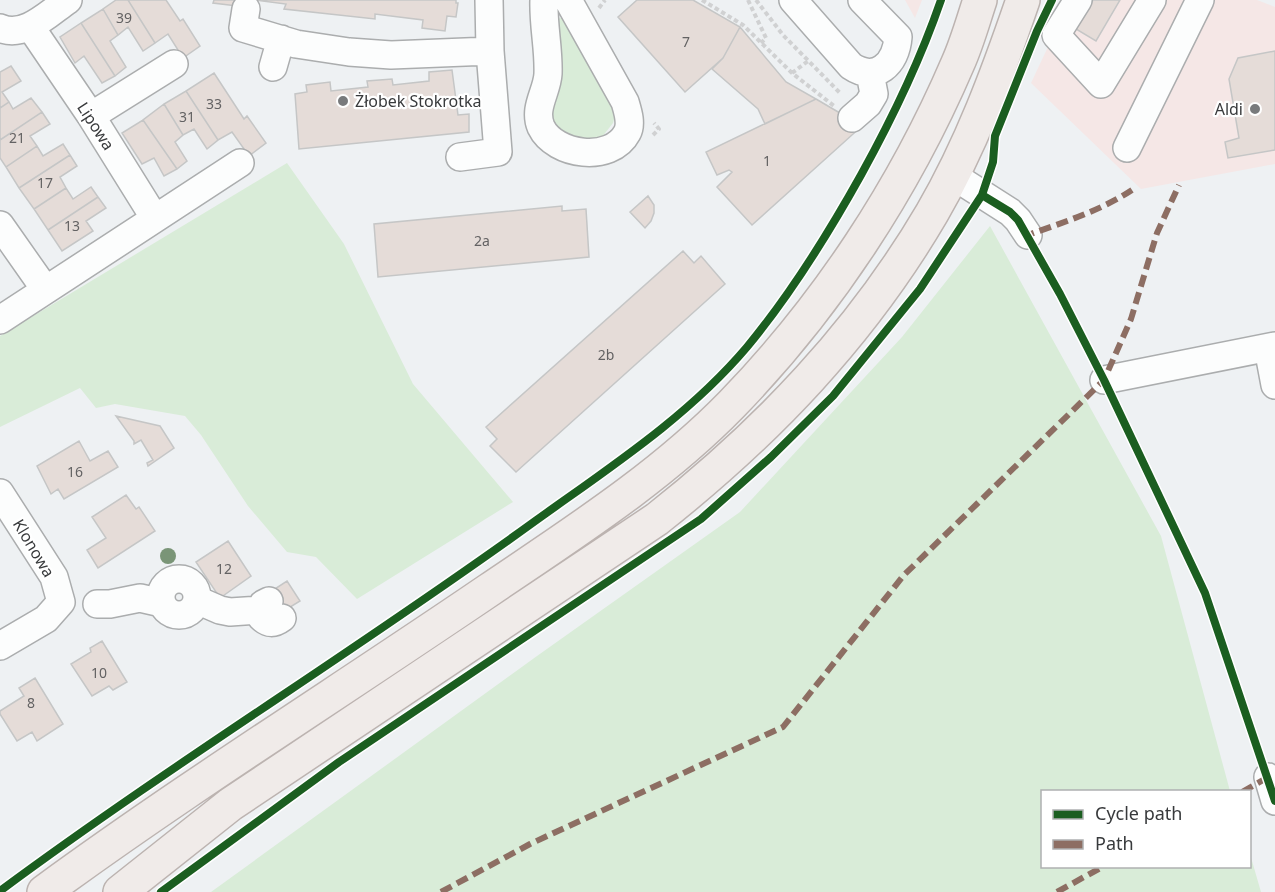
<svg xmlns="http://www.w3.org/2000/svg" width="1275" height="892" font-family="'Noto Sans',sans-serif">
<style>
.commercial{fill:#f5e7e6}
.green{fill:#d9ecd8}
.building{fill:#e5dcd8;stroke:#c5c6c6;stroke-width:1.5}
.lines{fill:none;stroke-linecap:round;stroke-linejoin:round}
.minor-casing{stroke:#abadae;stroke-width:30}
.major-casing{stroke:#bcb3b0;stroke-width:36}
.path{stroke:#d0d1d2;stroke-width:4;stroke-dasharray:4.5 3;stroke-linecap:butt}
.minor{stroke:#fcfdfd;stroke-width:27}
.major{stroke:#f0ebe9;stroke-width:33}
.quiet{stroke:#8d6e63;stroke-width:6;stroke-dasharray:12 6;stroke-linecap:butt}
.cycleway-casing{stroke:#fff;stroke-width:11}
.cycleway{stroke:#1b5e20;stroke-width:8}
.tree{fill:#7a9577}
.poi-dot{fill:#787a7c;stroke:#fff;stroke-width:2}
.labels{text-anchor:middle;stroke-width:4.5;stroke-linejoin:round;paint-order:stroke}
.number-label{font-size:14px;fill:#636263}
.poi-label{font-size:16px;fill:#383a3c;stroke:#fff;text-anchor:start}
.street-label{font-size:16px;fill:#383a3c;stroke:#fff}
</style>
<rect width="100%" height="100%" fill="#eef1f3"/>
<path class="commercial" d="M905 0H922L915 18Z
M1070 0H1257L1275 7V164L1141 189 1031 83Z"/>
<path class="green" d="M564 17 613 97 615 116 613 123 602 137 575 143 550 123 557 19Z
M287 163 344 244 413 384 513 502 357 599 316 557 287 552 248 506 201 435 185 416 115 404 96 408 80 388 0 427V336Z
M990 226 1161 536 1230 791 1042 792V866H1250V854L1261 892H211L537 656 740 512 902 337Z"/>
<path class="building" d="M116 0H128L155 43 143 51 128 27 118 35 103 9Z
M128 0H166L180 21 183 19 200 46 183 58 168 34 155 43Z
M214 0H238L237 6 213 3Z
M255 0H456V3H458L456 17 447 16 445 31 422 28 423 20 375 14V19L284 9 286 4Z
M637 0H693L740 27 723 58 685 92 618 17Z
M1093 0H1120L1096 41 1076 29Z
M103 9 118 35 110 41 126 67 115 76 81 23Z
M81 23 115 76 102 83 84 56 75 63 60 37Z
M740 27 786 82 816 99 765 124 758 109 712 69 723 58Z
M1275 51V150L1228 158 1225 142 1239 138 1229 79 1238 58Z
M11 66 21 81 2 92 9 102 0 108V72Z
M452 70 458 115 469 114V132L299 149 295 94 307 92 306 85 330 82 331 91 368 87 367 81 392 79 393 85 429 81V72Z
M214 73 244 119 247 116 266 143 249 156 232 132 218 140 186 91Z
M186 91 218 140 207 149 194 129 183 135 164 104Z
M31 98 42 112 0 140V108L9 102 13 109Z
M816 99 862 126 752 225 717 187 732 172 729 170 717 175 706 152Z
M164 104 183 135 175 142 187 161 177 169 143 120Z
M42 112 50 124 30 136 37 146 6 167 0 158V140Z
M143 120 177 169 164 176 154 158 142 164 122 133Z
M63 144 70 155 19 188 6 167 37 146 43 156Z
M70 155 77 166 60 177 66 188 34 209 19 188Z
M91 187 98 197 48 230 34 209 66 188 73 199Z
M648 196 654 205V213L651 221 645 228 630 212Z
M98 197 106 208 86 221 93 231 62 251 48 230Z
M562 206V211L586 209 589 257 378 277 374 224Z
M683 251 694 263 701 256 725 284 516 472 490 446 497 439 486 427Z
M116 416 160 426 174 448 148 466 147 463 153 460 141 440 134 444V441Z
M79 441 90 461 108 451 118 467 64 499 58 489 51 494 37 466Z
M126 495 136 509 139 507 155 531 98 568 87 550 106 538 92 517Z
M228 541 251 576 220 598 196 562Z
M287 581 300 601 279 614 267 594Z
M102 641 127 682 113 690 109 686 92 696 71 664 91 652 90 648Z
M35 678 63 724 37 741 32 732 17 741 0 714V711L24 696 19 688Z"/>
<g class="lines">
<g class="minor-casing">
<path id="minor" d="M544 0C543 25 549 49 548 74 547 92 533 108 541 127 555 156 611 163 627 133 632 124 628 112 625 102L568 0
M793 0 851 66C876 83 896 64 898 37L862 0
M1078 0 1056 35 1101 84 1152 0
M246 9 243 28 296 44 349 52 391 55 490 51
M0 28C24 39 49 13 68 0
M36 35 91 116 154 217
M273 67 281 39
M91 116 174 64
M852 118 868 104 874 94 870 73
M1127 148 1200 0
M460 157 498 152 490 51 489 0
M952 175 1010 212 1018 220 1028 235
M0 225 45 289
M0 320 240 163
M1268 348 1275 385
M1104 380 1275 346
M0 493 54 577 61 602 46 619 0 646
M161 597a18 18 0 1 1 36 0a18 18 0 1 1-36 0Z
M197 600 220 610 230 612 260 610
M269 601 263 604 260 610 261 617C268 624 274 624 282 618
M97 604H110L140 598 162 603
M1268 777 1275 801"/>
</g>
<g class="major-casing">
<path id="major" d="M44 892C189 786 341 691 489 590 573 533 661 477 732 404 827 306 904 189 958 63 967 43 973 21 980 0
M120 892 231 804 657 519C767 432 861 334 932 213 971 146 998 73 1023 0"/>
</g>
<path class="path" d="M702 0 743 25 792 73 834 106
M748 0 766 38 761 43
M756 0 783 35 840 93
M599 8 605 0
M792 73 808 61
M653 135 659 129 654 123"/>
<use href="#minor" class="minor"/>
<use href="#major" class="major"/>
<path class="quiet" d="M1031 240 1028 235C1064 222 1100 211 1132 190
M1242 792 1272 775
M441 892 530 844 783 727 904 575 1104 380 1131 319 1157 233 1179 185
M1057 892 1104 866"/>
<g class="cycleway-casing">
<path id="cycleway" d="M982 195 1010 212 1018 220 1060 294 1104 380 1205 593 1275 801
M0 891C173 763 357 650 531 524 606 470 687 418 747 347 791 294 827 236 861 175 892 119 920 61 941 0
M161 892 339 762 701 519 771 457 833 396 920 289 982 195 993 162 995 136 1037 31 1052 0"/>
</g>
<use href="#cycleway" class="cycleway"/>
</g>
<circle class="tree" cx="168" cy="556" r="8"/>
<g class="poi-dot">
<circle cx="343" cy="101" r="6"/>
<circle cx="1255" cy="109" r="6"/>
</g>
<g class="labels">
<g class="number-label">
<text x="124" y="23">39</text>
<text x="686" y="47">7</text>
<text x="214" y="109">33</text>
<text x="187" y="122">31</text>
<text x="17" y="143">21</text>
<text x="767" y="166">1</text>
<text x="45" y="188">17</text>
<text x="72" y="231">13</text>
<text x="482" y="246">2a</text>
<text x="606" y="360">2b</text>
<text x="75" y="477">16</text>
<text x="224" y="574">12</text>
<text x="99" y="678">10</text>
<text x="31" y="708">8</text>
</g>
<g class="poi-label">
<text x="355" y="107">Żłobek Stokrotka</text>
<text x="1243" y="115" text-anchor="end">Aldi</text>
</g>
<g class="street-label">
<text transform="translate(96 126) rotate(57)" y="6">Lipowa</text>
<text transform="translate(34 548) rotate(59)" y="6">Klonowa</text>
</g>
</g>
<rect x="1041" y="790" width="210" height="78" fill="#ffffff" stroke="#afb0b1" stroke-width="1.5"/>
<rect x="1053" y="810" width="30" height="9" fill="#1b5e20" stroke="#afb0b1" stroke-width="1.5"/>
<text x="1095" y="820" font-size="18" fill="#383a3c">Cycle path</text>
<rect x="1053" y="840" width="30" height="9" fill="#8d6e63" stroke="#afb0b1" stroke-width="1.5"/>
<text x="1095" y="850" font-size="18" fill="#383a3c">Path</text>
</svg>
